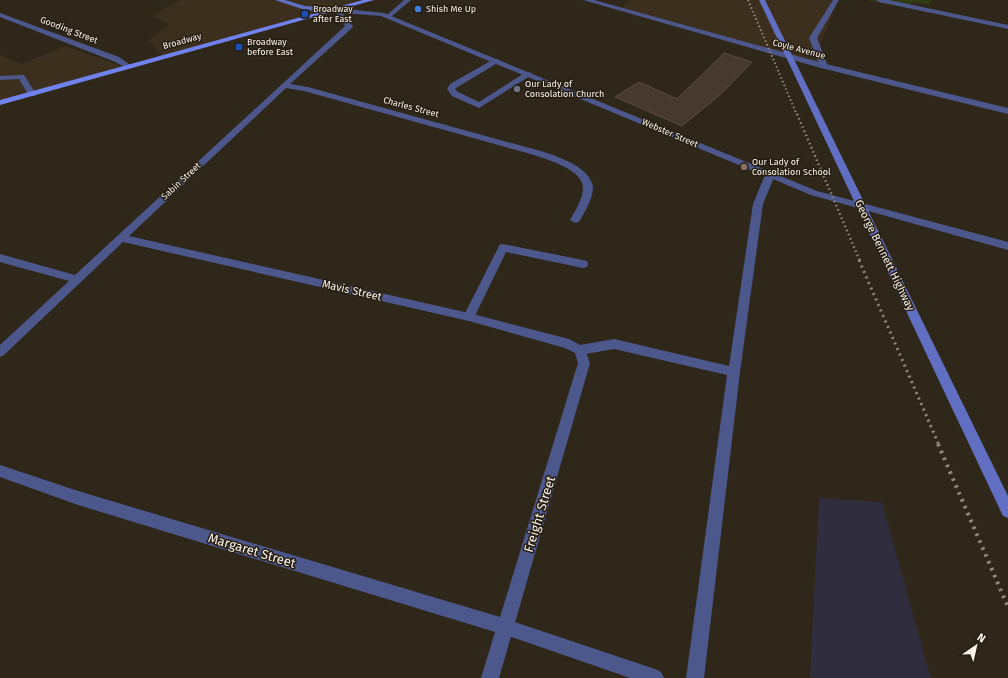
<svg xmlns="http://www.w3.org/2000/svg" width="1008" height="678" font-family="'Fira Sans',sans-serif">
<style>
.built{fill:#3c2f1d}
.industrial{fill:#302d3e}
.green{fill:#323b12}
.building{fill:#473930;stroke:#5b4c43}
.lines{fill:none;stroke-linecap:round;stroke-linejoin:round}
.lane{fill:#4c578b;fill-rule:evenodd}
.street{fill:#4c578b;fill-rule:evenodd}
.secondary{fill:#616fc3;fill-rule:evenodd}
.primary{fill:#7082ee;fill-rule:evenodd}
.rail-far3{stroke:#918a80;stroke-width:2;stroke-dasharray:1.5 2.5;stroke-linecap:butt}
.rail-far2{stroke:#918a80;stroke-width:2.5;stroke-dasharray:1.5 3;stroke-linecap:butt}
.rail-far1{stroke:#918a80;stroke-width:3;stroke-dasharray:2 4;stroke-linecap:butt}
.rail{stroke:#918a80;stroke-width:4;stroke-dasharray:2.5 5;stroke-linecap:butt}
.shop-dot{fill:#3f7fe0;stroke:#261d11;stroke-width:1.5}
.transit-dot{fill:#1a4fb4;stroke:#261d11;stroke-width:1.5}
.worship-dot{fill:#6b7280;stroke:#261d11;stroke-width:1.5}
.education-dot{fill:#8d6e63;stroke:#261d11;stroke-width:1.5}
.labels{text-anchor:middle;stroke-width:3;stroke-linejoin:round;paint-order:stroke}
.far-poi-label{font-size:9px;fill:#f9f3eb;stroke:#261d11;text-anchor:start}
.far-street-label{font-size:9px;fill:#f9f3eb;stroke:#261d11}
.street-label{font-size:11px;fill:#f9f3eb;stroke:#261d11}
.near-street-label{font-size:13px;fill:#f9f3eb;stroke:#261d11}
</style>
<rect width="100%" height="100%" fill="#30271b"/>
<path class="built" d="M180 0H374L163 58 152 44 153 42H147L169 24 154 17V15Z
M630 0H838L818 50 822 67 618 10Z
M66 46 127 68 0 103V55L21 64Z"/>
<path class="industrial" d="M819 498 882 502 930 676 934 678H810Z"/>
<path class="green" d="M866 0H932L929 5 913 2 908 8Z"/>
<path class="building" d="M724 53 752 62 722 93 682 126 615 97 639 82 677 99Z"/>
<g class="lines">
<path class="lane" d="M404 0H411L391 17H387V15Z
M833 0H839L817 38 828 66 824 68 820 66 809 38Z
M494 59H497L501 61 456 88 455 89 458 92 479 102 526 72H529L533 74 479 108 452 96 447 89 450 84Z
M21 75H24L36 94 35 96H29L19 79 0 80V76Z
M530 148C548 153 592 165 593 188 593 199 584 213 579 222L575 223 570 220C575 211 583 199 583 188 583 168 542 158 527 153L525 151 527 149Z
M770 172 775 175 763 204 740 372 704 678H686L727 375 614 349 580 355 576 353 574 350 576 347 580 345 614 339 729 366 753 204 765 175Z
M503 244 583 260 587 261 588 264 587 267 583 268 506 252 473 320 469 321 465 320 463 317 498 248 499 245Z
M506 619 655 669 661 672 664 678H630L506 635 500 633 498 627 500 621Z"/>
<path class="street" d="M583 0H594L826 64 1008 108V114L821 68Z
M876 0H889L1008 25V29L879 2Z
M337 8 384 13 817 191 1008 242V250L811 195 381 16 342 13 353 26 352 28 290 84 308 87 533 149 535 151 533 153H527L304 91 286 88 129 236 469 313 569 339 584 347 590 363 499 678H481L495 632 78 505 0 477V465L78 491 500 617 578 363 575 353 565 348 469 321 123 242 4 355 0 357V345L69 281 0 262V254L75 275 345 26 334 10Z
M0 13 119 57 133 67 129 69 113 61 0 17Z"/>
<path class="secondary" d="M275 0H285L305 6 337 8 340 10 337 12 305 10Z
M759 0H765L1008 496V518L1003 516Z"/>
<path class="primary" d="M363 0H374L0 105V100Z"/>
<path class="rail-far3" d="M748 0 797 115"/>
<path class="rail-far2" d="M797 114 860 261"/>
<path class="rail-far1" d="M859 260 939 445"/>
<path class="rail" d="M938 444 1008 607"/>
</g>
<circle class="shop-dot" cx="418" cy="9" r="4"/>
<g class="transit-dot">
<rect x="301" y="10" width="8" height="8" rx="2"/>
<rect x="235" y="43" width="8" height="8" rx="2"/>
</g>
<circle class="worship-dot" cx="517" cy="89" r="4"/>
<circle class="education-dot" cx="744" cy="167" r="4"/>
<g class="labels">
<g class="far-poi-label">
<text x="313" y="12">Broadway<tspan x="313" dy="10">after East</tspan></text>
<text x="426" y="12">Shish Me Up</text>
<text x="247" y="45">Broadway<tspan x="247" dy="10">before East</tspan></text>
<text x="525" y="87">Our Lady of<tspan x="525" dy="10">Consolation Church</tspan></text>
<text x="752" y="165">Our Lady of<tspan x="752" dy="10">Consolation School</tspan></text>
</g>
<g class="far-street-label">
<text transform="translate(69 30) rotate(21)" y="3">Gooding Street</text>
<text transform="translate(182 41) rotate(-16)" y="3">Broadway</text>
<text transform="translate(799 49) rotate(15)" y="3">Coyle Avenue</text>
<text transform="translate(411 107) rotate(15)" y="3">Charles Street</text>
<text transform="translate(670 133) rotate(23)" y="3">Webster Street</text>
<text transform="translate(181 181) rotate(-43)" y="3">Sabin Street</text>
</g>
<g class="street-label">
<text transform="translate(885 255) rotate(64)" y="4">George Bennett Highway</text>
<text transform="translate(352 290) rotate(13)" y="4">Mavis Street</text>
</g>
<g class="near-street-label">
<text transform="translate(539 514) rotate(-73)" y="5">Freight Street</text>
<text transform="translate(252 550) rotate(17)" y="5">Margaret Street</text>
</g>
</g>
<g transform="translate(976 646) rotate(34)" stroke="#261d11" stroke-width="3" paint-order="stroke">
<path d="M0-3L7 15L0 10L-7 15Z" fill="#f9f3eb"/>
<text y="-6" font-size="11" font-weight="bold" text-anchor="middle" fill="#f9f3eb">N</text>
</g>
</svg>
